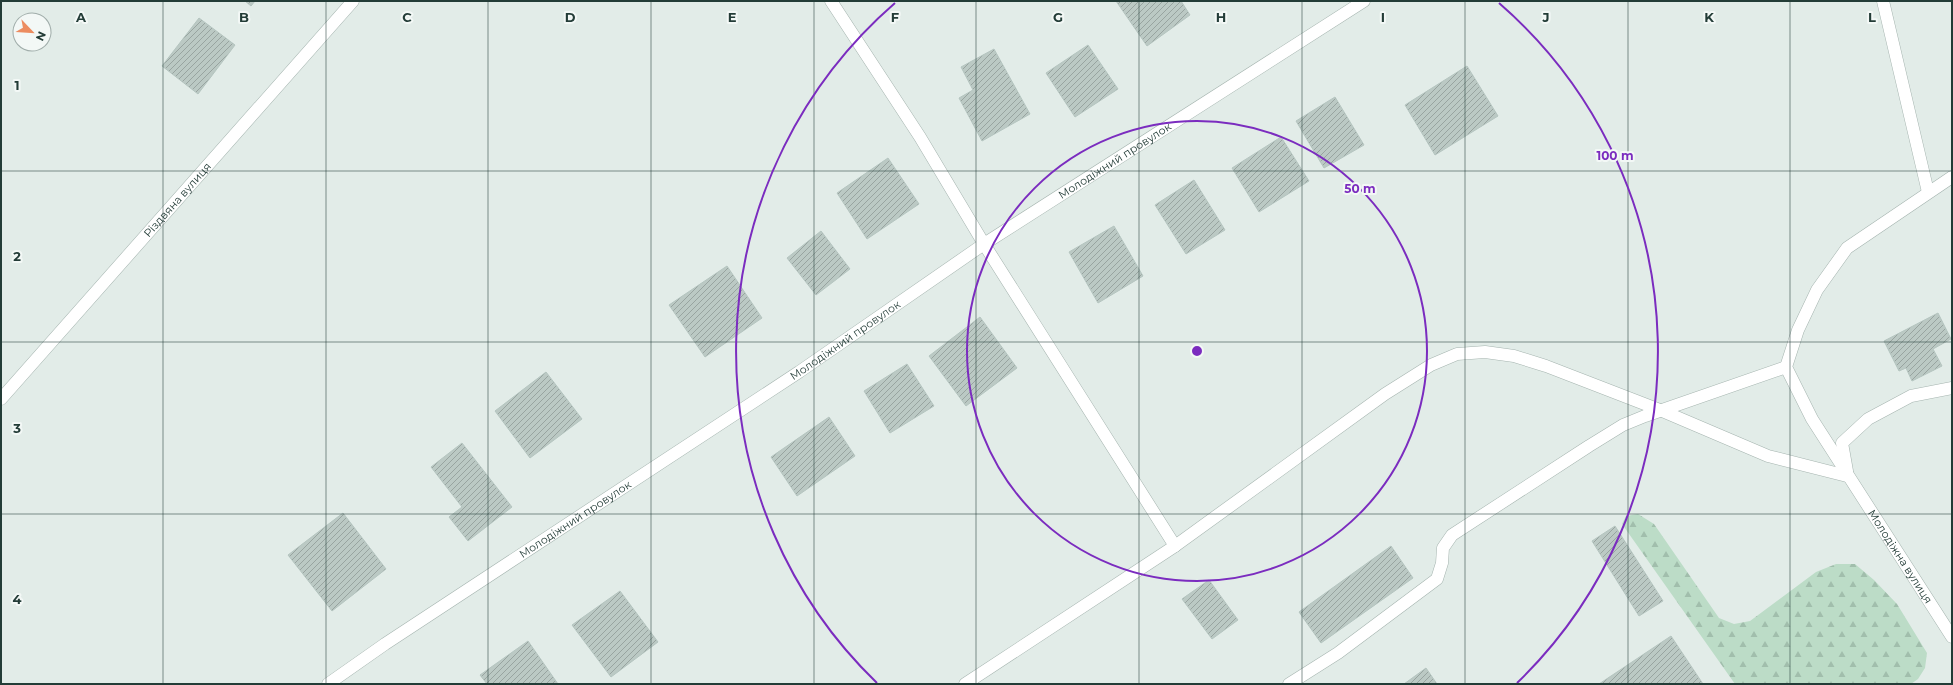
<svg xmlns="http://www.w3.org/2000/svg" width="1953" height="685" font-family="Montserrat,sans-serif">
<style>
.forest{fill:url(#forest-firs)}
.building{fill:url(#building-hatch);stroke:#b5c5c0}
.lines{fill:none;stroke-linecap:round;stroke-linejoin:round}
.minor-casing{stroke:#a5b4af;stroke-width:13}
.minor{stroke:#fff;stroke-width:12}
.grid{fill:none;stroke:#233c37;stroke-width:1;stroke-opacity:0.55}
.ring{fill:none;stroke:#7b2cbf;stroke-width:2}
.labels{text-anchor:middle;stroke-width:4;stroke-linejoin:round;paint-order:stroke}
.street-label{font-size:11px;fill:#233c37;stroke:#f3f8f6}
.grid-label{font-size:13px;text-anchor:middle;font-weight:bold;fill:#233c37;stroke:#f3f8f6;stroke-width:4;stroke-linejoin:round;paint-order:stroke}
.centre{fill:#7b2cbf;stroke:#f3f8f6;stroke-width:2}
.ring-label{font-size:12px;text-anchor:middle;font-weight:bold;fill:#7b2cbf;stroke:#f3f8f6;stroke-width:4;stroke-linejoin:round;paint-order:stroke}
</style>
<defs>
<pattern id="forest-firs" width="22" height="20" patternUnits="userSpaceOnUse"><rect width="22" height="20" fill="#bcdcc7"/><path d="M5 1l3.5 6h-7zM16 11l3.5 6h-7z" fill="#a1beac"/></pattern>
<pattern id="building-hatch" width="6" height="6" patternUnits="userSpaceOnUse"><rect width="6" height="6" fill="#bbc9c4"/><path d="M-1 1l2-2M0 6l6-6M5 7l2-2" fill="none" stroke="#98a4a0"/></pattern>
</defs>
<rect width="100%" height="100%" fill="#e2ece8"/>
<path class="forest" d="M1638 514 1654 524 1719 618 1734 624 1750 621 1816 572 1836 564H1855L1874 580 1897 604 1927 653 1925 668 1918 679 1911 684H1735L1622 524 1626 516Z"/>
<path class="building" d="M245 1H255L251 6Z
M1116 1H1181L1190 15 1147 46Z
M199 18 235 45 198 94 162 66Z
M1088 45 1118 89 1075 117 1046 73Z
M994 49 1030 114 982 141 959 98 973 90 961 67Z
M1467 66 1498 116 1435 155 1405 105Z
M1335 97 1364 145 1324 168 1296 121Z
M1281 137 1309 181 1259 212 1232 168Z
M888 158 919 204 867 239 837 193Z
M1194 180 1225 230 1186 254 1155 205Z
M1114 226 1143 276 1098 303 1069 252Z
M821 231 850 269 816 295 787 258Z
M727 266 762 318 705 357 669 305Z
M1938 313 1951 339 1933 349 1942 366 1912 381 1906 368 1899 371 1884 341Z
M980 317 1017 368 966 406 929 356Z
M907 364 934 406 890 433 864 391Z
M546 372 582 419 530 458 495 411Z
M829 417 855 456 797 496 771 457Z
M462 443 512 507 468 541 449 517 462 507 431 467Z
M343 513 386 569 332 611 288 555Z
M1615 526 1663 601 1639 616 1592 541Z
M1391 546 1413 578 1321 643 1299 612Z
M1209 580 1238 620 1212 639 1182 599Z
M620 591 658 642 611 677 572 625Z
M1671 636 1703 684H1599Z
M528 641 558 684H487L480 675Z
M1426 668 1437 684H1404Z"/>
<g class="lines">
<g class="minor-casing">
<g id="minor">
<path d="M831 1 920 137 984 244 1175 546"/>
<path d="M1883 1 1928 192"/>
<path id="s1" d="M1952 177 1847 248 1817 290 1798 330 1786 367 1812 419 1952 637"/>
<path id="s2" d="M1 399 353 1"/>
<path d="M1847 471 1842 443 1868 419 1911 396 1952 388"/>
<path id="s3" d="M328 684 385 644 799 372 984 244 1364 1"/>
<path d="M965 684 1175 546 1385 394 1431 365 1457 354 1485 352 1514 356 1546 366 1660 410 1768 456 1847 476"/>
<path d="M1289 684 1338 653 1437 579 1442 563 1443 548 1452 535 1589 446 1623 425 1645 416 1786 367"/>
</g>
</g>
<use href="#minor" class="minor"/>
</g>
<path class="grid" d="M163 1V684M326 1V684M488 1V684M651 1V684M814 1V684M976 1V684M1139 1V684M1302 1V684M1465 1V684M1628 1V684M1790 1V684M1 171H1952M1 342H1952M1 514H1952"/>
<g class="ring">
<circle cx="1197" cy="351" r="230"/>
<path d="M877 683A461 461 0 0 1 895 3M1499 3A461 461 0 0 1 1517 683"/>
</g>
<g class="labels">
<g class="street-label">
<text dy="4" stroke="none"><textPath href="#s3" startOffset="945">Молодіжний провулок</textPath></text>
<text dy="4" stroke="none"><textPath href="#s2" startOffset="266">Різдвяна вулиця</textPath></text>
<text dy="4" stroke="none"><textPath href="#s3" startOffset="621">Молодіжний провулок</textPath></text>
<text dy="4" stroke="none"><textPath href="#s3" startOffset="297">Молодіжний провулок</textPath></text>
<text dy="4" stroke="none"><textPath href="#s1" startOffset="483">Молодіжна вулиця</textPath></text>
</g>
</g>
<g class="grid-label">
<text x="81" y="22">A</text>
<text x="244" y="22">B</text>
<text x="407" y="22">C</text>
<text x="570" y="22">D</text>
<text x="732" y="22">E</text>
<text x="895" y="22">F</text>
<text x="1058" y="22">G</text>
<text x="1221" y="22">H</text>
<text x="1383" y="22">I</text>
<text x="1546" y="22">J</text>
<text x="1709" y="22">K</text>
<text x="1872" y="22">L</text>
<text x="17" y="90">1</text>
<text x="17" y="261">2</text>
<text x="17" y="433">3</text>
<text x="17" y="604">4</text>
</g>
<circle cx="1197" cy="351" r="6" class="centre"/>
<g class="ring-label">
<text x="1615" y="160">100 m</text>
<text x="1360" y="193">50 m</text>
</g>
<rect width="1953" height="685" fill="none" stroke="#233c37" stroke-width="4"/>
<g transform="translate(32 32) rotate(115)"><circle r="19" fill="#f3f8f6" stroke="#a0adaa"/>
<path d="M0-3L7 15L0 10L-7 15Z" fill="#ec8c60"/>
<text y="-6" font-size="11" font-weight="bold" text-anchor="middle" fill="#233c37">N</text>
</g>
</svg>
